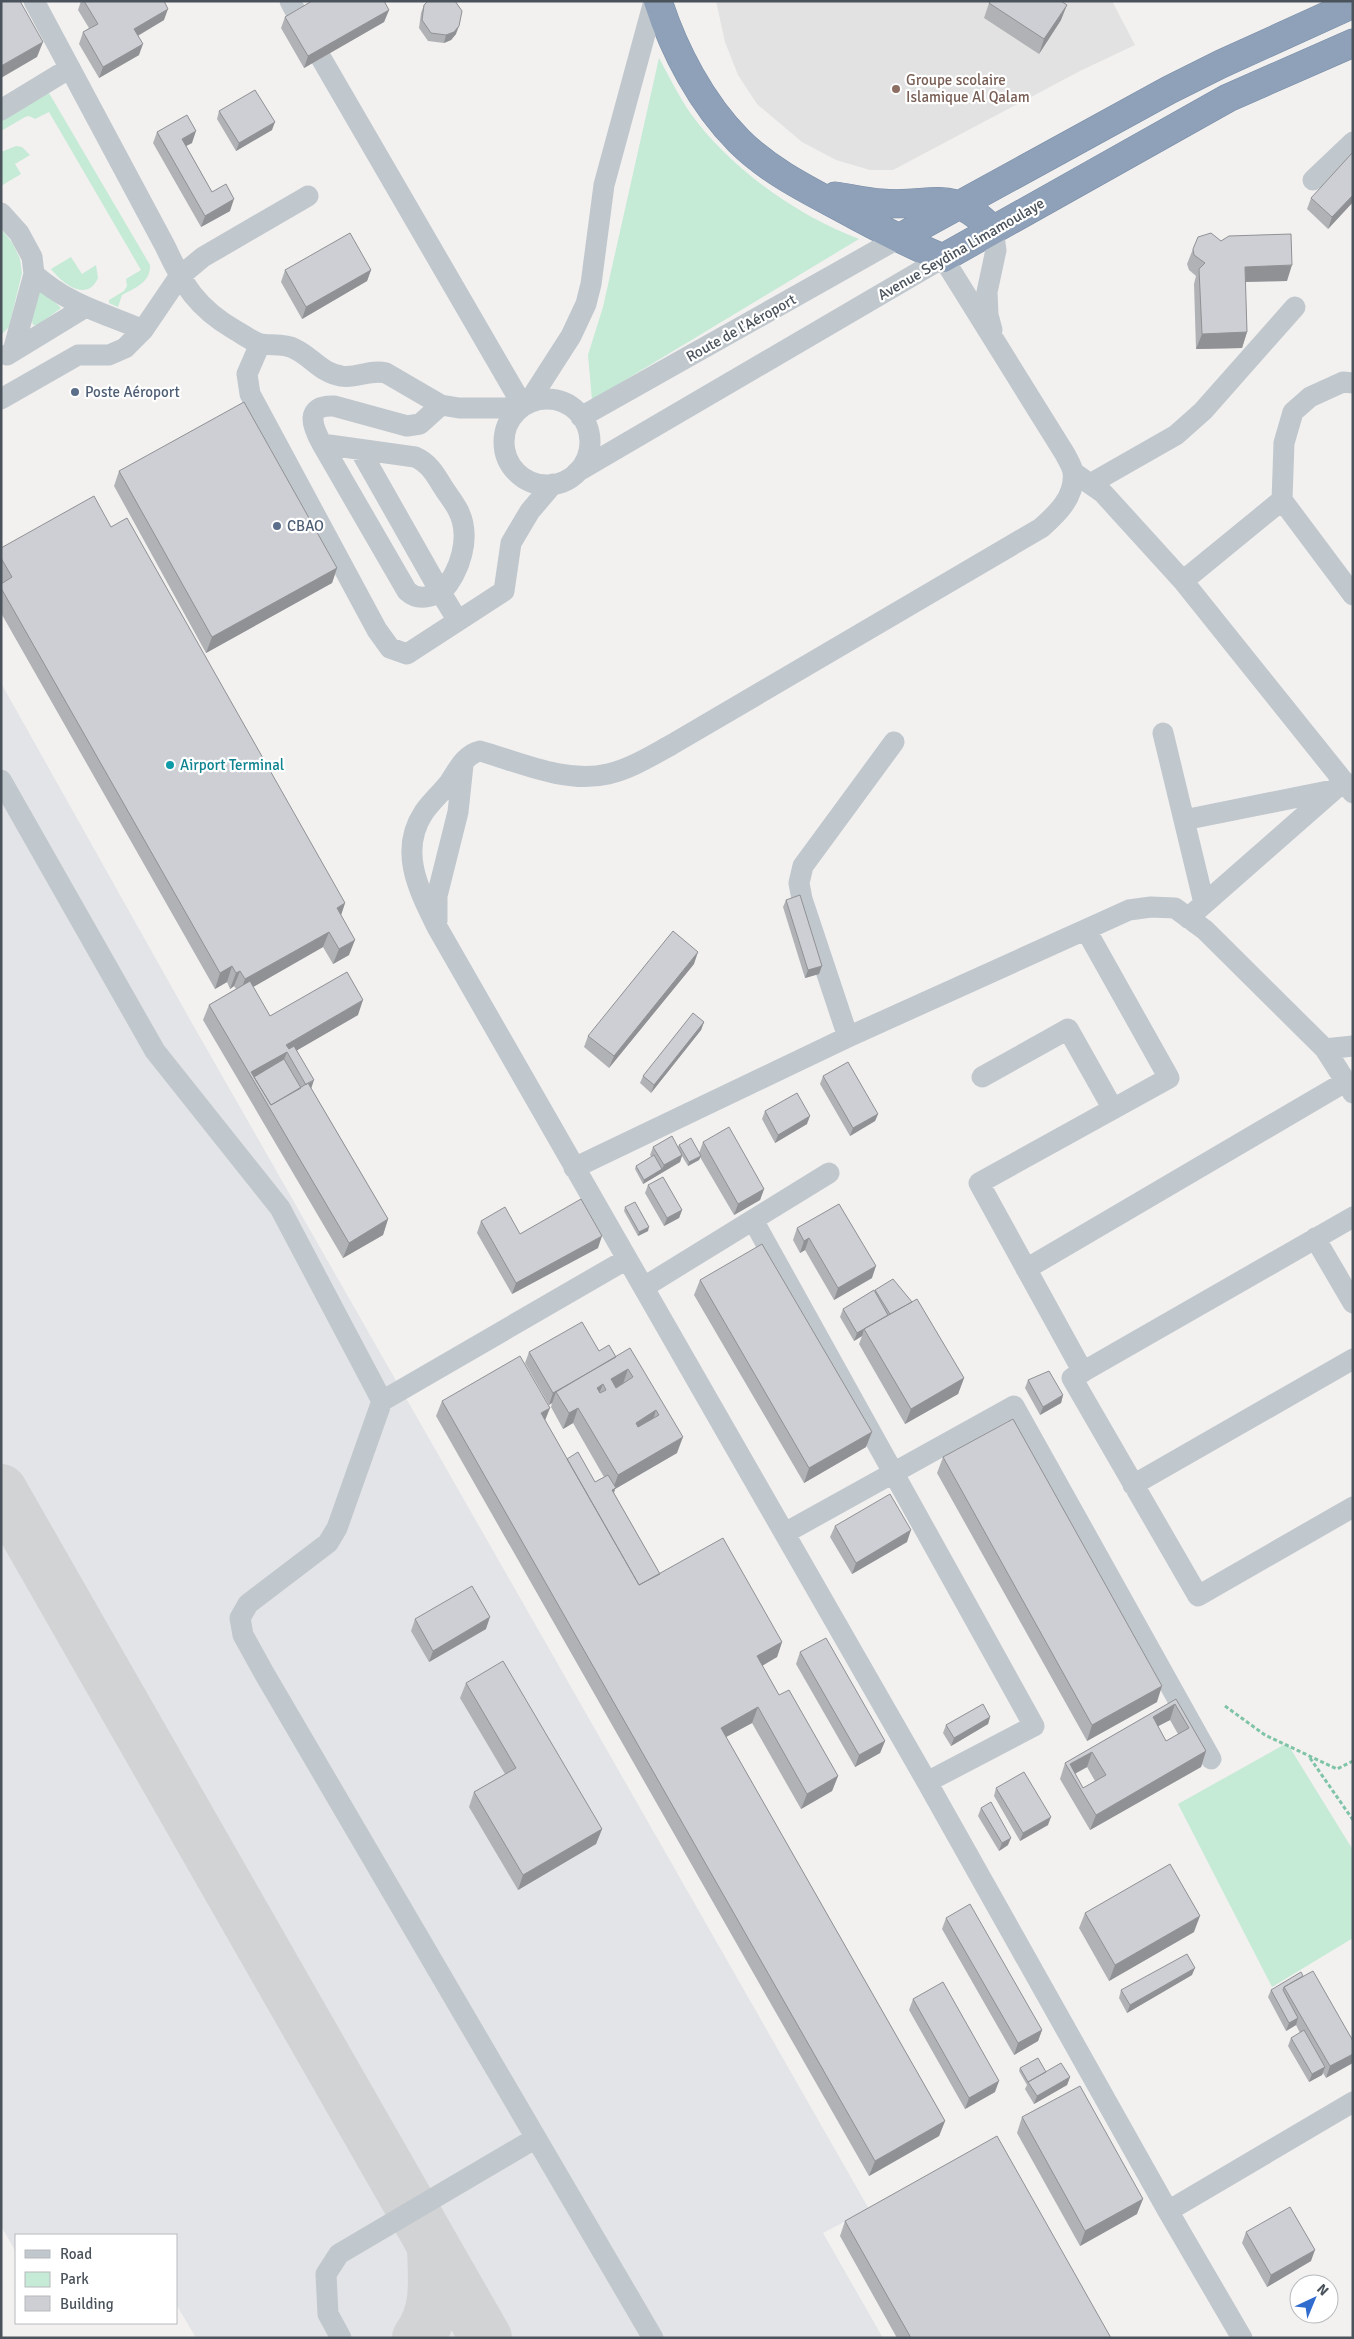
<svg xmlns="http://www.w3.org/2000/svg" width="1354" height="2339" font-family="Signika,sans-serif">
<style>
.education{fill:#e3e2e2}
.airport{fill:#e3e4e7}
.green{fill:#c5ead5}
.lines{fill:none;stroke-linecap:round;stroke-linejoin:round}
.taxiway{stroke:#d2d3d5;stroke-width:52}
.highway-casing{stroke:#798ca5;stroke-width:29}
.path{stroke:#80c4a7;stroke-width:3;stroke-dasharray:4 2.5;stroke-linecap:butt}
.minor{stroke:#c0c7cd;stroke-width:21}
.highway{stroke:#8ea1b9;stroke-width:28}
.wall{fill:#b1b2b6;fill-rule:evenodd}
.shaded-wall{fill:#909194}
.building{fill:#cecfd4;stroke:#909194;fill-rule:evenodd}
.education-dot{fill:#8d6e63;stroke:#fff;stroke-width:2}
.service-dot{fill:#5c6f8a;stroke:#fff;stroke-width:2}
.culture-dot{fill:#0f9aa8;stroke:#fff;stroke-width:2}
.labels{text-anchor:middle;stroke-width:4.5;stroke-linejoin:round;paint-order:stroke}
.education-label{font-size:15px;fill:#785e54;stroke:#fff;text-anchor:start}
.street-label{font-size:15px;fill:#4a525b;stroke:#fff}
.service-label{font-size:15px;fill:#4e5e75;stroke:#fff;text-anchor:start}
.culture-label{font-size:15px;fill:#0d838f;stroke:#fff;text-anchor:start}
</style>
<rect width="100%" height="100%" fill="#f2f1f0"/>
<path class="education" d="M716 1H1112L1135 45 1080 71 893 170H870L836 160 802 142 757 104 738 75 725 42Z"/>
<path class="airport" d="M1 683 193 1025 869 2209 823 2233 883 2338H196L176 2304V2235H16V2252L1 2226Z"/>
<path class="green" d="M659 58C669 76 679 97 691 114 730 168 797 216 859 239L592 400 588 355 603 307Z
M49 93 150 265C151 282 135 288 122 295L118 307 109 303V300L124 291 127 286 126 279 141 270 49 112 35 119 29 116 25 117 1 131V120Z
M16 146 22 147 30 155 15 164 21 174 1 186V152Z
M1 228 13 244 20 259 22 273 9 327 1 335Z
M71 257 82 274 96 265 98 278C87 303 62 283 51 269Z
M43 291 61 308 38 325H33L32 321 38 294Z
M1287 1743 1353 1850V1938L1272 1987 1178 1804Z"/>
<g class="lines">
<path class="taxiway" d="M1 1490 486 2338
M418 2338C438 2311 434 2280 433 2248"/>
<g class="highway-casing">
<path id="highway" d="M658 1C674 51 702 104 739 141 770 172 810 191 847 211 879 228 910 245 943 258L1228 98 1353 43
M835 196C850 198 866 202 881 203 934 208 949 185 993 230
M899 238 1169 90 1221 64 1353 4"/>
</g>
<path class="path" d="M1225 1706 1265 1735 1337 1769 1353 1761
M1310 1758 1353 1820"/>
<path class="minor" d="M34 1 165 246C183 285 197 308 235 330 242 334 250 340 258 343 268 347 282 342 295 349 312 357 321 373 341 376 356 379 370 369 386 373L441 405 459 408H520
M290 1 299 18
M321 58 523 406
M1 110 70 68
M1313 180 1353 142
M1 213 19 233 32 257 34 274 13 351
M34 274C69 305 101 312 143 330
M992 330 988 315 987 292 996 250 993 230
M260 344 247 374 250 394 377 630 390 648 407 654 504 591 511 543 530 511 553 484
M7 355 84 308
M1353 383 1343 382 1310 397 1293 412 1284 443 1282 500 1353 595
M1 399 78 355H109L125 348 143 330 179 277 203 257 308 196
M504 442a43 43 0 1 1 86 0a43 43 0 1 1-86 0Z
M528 403 571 336 586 304 591 284 604 185 654 1
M441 405 420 424 407 426 334 406C304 405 312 426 322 444L407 591C418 601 428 597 441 593L458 621
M581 417 899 238
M322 444 415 457C429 463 435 474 443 487 448 495 454 502 458 510 472 537 460 572 441 593L360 450
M577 472 943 258 1065 454C1068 460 1072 466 1073 472 1076 496 1057 514 1041 528L671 745C651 756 630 769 608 774 566 784 519 762 480 751 465 754 457 771 449 783 441 793 431 802 424 812 398 851 419 890 437 927L927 1782 1168 2211 1242 2338
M1073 472 1103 493 1183 581 1353 793
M1090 484 1176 435 1203 411 1295 307
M1183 581 1282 500
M1163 733 1204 903
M1 780 155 1051 280 1208 382 1401
M1184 820 1333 790
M1188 918 1344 781
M437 921V896L458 812 463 765
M848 1037 802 899 799 883 803 866 894 742
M1325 1049 1353 1093
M982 1077 1068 1029 1113 1109
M574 1168 848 1037 1129 910 1151 907 1175 908 1205 930 1325 1049 1353 1046
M1353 1217 1072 1378 1198 1596 1353 1507
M753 1220 1034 1726 927 1782
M1315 1238 1353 1303
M627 1259 382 1401 337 1528 328 1543 248 1604 240 1618 243 1635 264 1673 653 2338
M1026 1269 1345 1082
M644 1287 829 1173
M1083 1372 979 1183 1169 1078 1086 930
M1133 1485 1353 1359
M785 1533 1014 1406 1211 1759
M1168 2211 1353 2102
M341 2338 328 2314 326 2274 339 2254 536 2138"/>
<use href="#highway" class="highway"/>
</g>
<path class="wall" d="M81 1H164V20L138 36 139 55 99 78 79 44 83 32 89 28 78 10Z
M989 3 1061 20 1039 54 984 18Z
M424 5 456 34 451 40 444 43 428 41 419 28 421 13Z
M389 10 384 22 304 68 281 28 285 17Z
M219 111 272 130 236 151 217 119Z
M157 132 192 143 186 146 212 192 230 211 201 227 153 143Z
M1311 198 1353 202 1328 229 1307 209Z
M1221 241 1287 281 1245 282 1247 332 1242 348 1196 349 1194 284 1196 276 1189 270 1187 264 1193 249Z
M285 270H371L367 281 302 319 281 282Z
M119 471 337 568 332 583 206 653 114 486Z
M1 548 345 903 341 915 349 955 333 964 323 947 253 987 270 1016 358 1015 297 1050 311 1088 388 1219 383 1235 343 1258 203 1020 209 1005 236 989 234 986 230 989 227 982 215 989 1 613Z
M786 900 819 974 805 978 783 907Z
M694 964 609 1068 584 1047 588 1036Z
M704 1022 701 1030 651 1093 640 1083 643 1076Z
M823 1076 878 1114 875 1121 850 1136 820 1084Z
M765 1111 807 1124 775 1143 762 1119Z
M703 1142 764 1189 760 1200 734 1215 700 1157 699 1160 688 1166 682 1156 680 1162 643 1184 635 1169 636 1166 652 1157 650 1155 653 1147H678L679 1145 699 1153Z
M648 1185 682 1210 679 1218 664 1226 645 1193Z
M625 1207 648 1231 638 1236 624 1211Z
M481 1221 520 1234 598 1248 512 1294 477 1233Z
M797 1228 872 1278 834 1300 805 1250 800 1253 793 1240Z
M700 1280 866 1447 804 1483 694 1295Z
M875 1290 964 1378 958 1394 905 1424 859 1344 862 1336 854 1341 840 1317 843 1309 875 1292Z
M630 1348 677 1453 615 1489 614 1493 660 1574 782 1642 777 1657 762 1665 779 1695 838 1776 832 1791 801 1809 752 1723 726 1737 945 2121 939 2136 869 2176 436 1416 442 1401 545 1420 567 1459 595 1482 604 1477 573 1423 563 1429 551 1407 552 1403 549 1405 525 1363 529 1352 599 1351 616 1357Z
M1028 1380 1063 1395 1061 1403 1040 1415 1025 1388Z
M943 1457 1157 1702 1087 1741 937 1473Z
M835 1526 907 1542 852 1574 830 1537Z
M415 1619 486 1629 429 1662 411 1631Z
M800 1652 885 1741 880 1753 855 1767 796 1664Z
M466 1683 602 1829 596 1844 518 1890 469 1807 474 1792 505 1774 460 1698Z
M1176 1699 1206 1751 1201 1767 1090 1830 1060 1779 1065 1763ZM1170 1720 1178 1734 1166 1741 1158 1726ZM1087 1767 1095 1781 1083 1788 1075 1774Z
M990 1717 988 1724 951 1746 943 1733 946 1725Z
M996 1788 1048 1825 1020 1841 994 1796Z
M981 1808 1008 1845 999 1851 978 1816Z
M1085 1913 1194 1932 1109 1981 1079 1928Z
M946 1918 1042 2030 1038 2041 1014 2055 942 1929Z
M1192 1975 1127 2013 1119 1998 1121 1990Z
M1303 1976 1353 2041 1326 2078 1323 2073 1322 2075 1309 2082 1288 2046 1291 2038 1300 2033 1296 2025 1286 2031 1268 1997 1271 1990Z
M913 1999 995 2092 965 2109 909 2010Z
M1020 2068 1046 2072 1070 2077 1067 2085 1034 2104 1025 2089 1027 2085 1019 2071Z
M1022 2117 1137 2214 1080 2246 1017 2133Z
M845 2221 1111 2338H897L840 2236Z
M1246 2232 1311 2261 1267 2287 1242 2243Z"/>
<path class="shaded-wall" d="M1067 5 1061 20 1039 54 1044 39Z
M168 9 164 20 130 40 134 29Z
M389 10 384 22 304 68 308 56Z
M459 26 456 34 451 40 444 43 446 35Z
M43 42 37 57 1 78V66Z
M143 44 139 55 99 78 103 67Z
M275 122 272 130 236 151 239 143Z
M196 131 192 143 178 150 182 139Z
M1353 195V202L1328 229 1332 217Z
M234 199 230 211 201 227 205 216Z
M1292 265 1287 281 1239 282 1245 267Z
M371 270 367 281 302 319 306 307Z
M1247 332 1242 348 1196 349 1202 334Z
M337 568 332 583 206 653 212 637Z
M345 903 340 918 337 908Z
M329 932 323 947 239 995 245 979Z
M355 940 349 955 333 964 339 949Z
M698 952 694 964 609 1068 614 1056Z
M232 966 227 982 215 989 220 973Z
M822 966 819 974 805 978 808 970Z
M240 971 234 986 230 989 236 973Z
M363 1000 358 1015 289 1055 287 1052 281 1067 254 1082 251 1072 286 1045Z
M704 1022 701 1030 651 1093 654 1085Z
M314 1080 309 1095 306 1085Z
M878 1114 875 1121 850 1136 853 1128Z
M810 1116 807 1124 775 1143 778 1135Z
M682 1155 680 1162 643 1184 644 1180 662 1169 664 1165Z
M701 1156 699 1160 688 1166 689 1162Z
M764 1189 760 1200 734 1215 738 1204Z
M682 1210 679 1218 664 1226 667 1218Z
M388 1219 383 1235 343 1258 349 1243Z
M649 1227 648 1231 638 1236 639 1232Z
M602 1236 598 1248 512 1294 516 1283Z
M809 1238 805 1250 800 1253 804 1241Z
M876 1266 872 1278 834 1300 838 1288Z
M888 1315 864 1329 862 1336 854 1341 857 1333Z
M616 1357 556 1392 552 1403 549 1405 553 1393Z
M628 1369 623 1384 605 1394 611 1379Z
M964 1378 958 1394 905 1424 911 1409Z
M603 1384 597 1399V1388Z
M1063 1395 1061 1403 1040 1415 1043 1407Z
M550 1408 544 1423 541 1413Z
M578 1408 573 1423 563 1429 569 1413Z
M656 1410 651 1426 630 1438 636 1423Z
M872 1432 866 1447 804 1483 809 1468Z
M683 1437 677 1453 615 1489 612 1499V1490L613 1489 618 1475Z
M911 1530 907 1542 852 1574 856 1563Z
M490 1617 486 1629 429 1662 433 1651Z
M782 1642 777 1657 752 1672 757 1656Z
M1162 1686 1157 1702 1087 1741 1092 1725Z
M1175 1704 1170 1720 1147 1732 1153 1717Z
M758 1707 752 1723 715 1743 721 1728Z
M990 1717 988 1724 951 1746 954 1738Z
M885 1741 880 1753 855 1767 859 1755Z
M1206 1751 1201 1767 1090 1830 1096 1815Z
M1092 1752 1087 1767 1072 1775 1070 1764Z
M838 1776 832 1791 801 1809 807 1794Z
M1051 1817 1048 1825 1020 1841 1023 1833Z
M602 1829 596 1844 518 1890 523 1875Z
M1011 1838 1008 1845 999 1851 1002 1843Z
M1200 1916 1194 1932 1109 1981 1115 1965Z
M1195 1968 1192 1975 1127 2013 1130 2005Z
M1298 2018 1296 2025 1286 2031 1289 2023Z
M1042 2030 1038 2041 1014 2055 1018 2043Z
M1353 2054V2063L1326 2078 1330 2066Z
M1325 2067 1322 2075 1309 2082 1312 2074Z
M1070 2077 1067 2085 1034 2104 1037 2096Z
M999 2081 995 2092 965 2109 969 2098Z
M945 2121 939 2136 869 2176 875 2161Z
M1143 2199 1137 2214 1080 2246 1085 2231Z
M1315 2250 1311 2261 1267 2287 1271 2275Z"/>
<path class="building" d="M1 1H20L43 42 1 66Z
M84 1H164L168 9 134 29 143 44 103 67 83 32 98 24Z
M312 1H384L389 10 308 56 285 17Z
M428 1H455L462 11 459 26 454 32 446 35 431 33 422 20 424 5Z
M990 1H1061L1067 5 1044 39 989 3Z
M255 90 275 122 239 143 219 111Z
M187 115 196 131 182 139 212 192 226 184 234 199 205 216 157 132Z
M1353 152V195L1332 217 1311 198Z
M350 233 371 270 306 307 285 270Z
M1211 233 1221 241 1229 236 1291 234 1292 265 1245 267 1247 332 1202 334 1199 269 1205 263 1194 255 1193 249 1198 237Z
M244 402 337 568 212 637 119 471Z
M94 496 111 527 127 518 345 903 337 908 355 940 339 949 329 932 245 979 240 971 236 973 232 966 220 973 1 588V584L12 577 1 558V548Z
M800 895 822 966 808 970 786 900Z
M673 931 698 952 614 1056 588 1036Z
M347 972 363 1000 286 1045 289 1049 294 1046 314 1080 308 1083 388 1219 349 1243 209 1005 250 981 270 1016ZM287 1052 306 1085 308 1083 271 1105 251 1072Z
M693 1013 704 1022 654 1085 643 1076Z
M284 1059 301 1088 271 1105 254 1077Z
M848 1062 878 1114 853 1128 823 1076Z
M797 1093 810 1116 778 1135 765 1111Z
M729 1127 764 1189 738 1204 703 1142Z
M672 1136 682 1155 664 1165 653 1147Z
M691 1138 701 1156 689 1162 679 1145Z
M654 1155 662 1169 644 1180 636 1166Z
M663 1177 682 1210 667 1218 648 1185Z
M581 1199 602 1236 516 1283 481 1221 505 1207 520 1234Z
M635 1202 649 1227 639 1232 625 1207Z
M839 1204 876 1266 838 1288 809 1238 804 1241 797 1228Z
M762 1244 872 1432 809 1468 700 1280Z
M893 1279 912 1302 890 1314 875 1290Z
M874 1290 888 1315 857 1333 843 1309Z
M917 1299 964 1378 911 1409 864 1329Z
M582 1322 599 1351 609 1345 616 1357 553 1393 529 1352Z
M630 1348 683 1437 618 1475 578 1408 569 1413 556 1392ZM628 1369 633 1377 616 1388 611 1379ZM603 1384 606 1390 600 1393 597 1388ZM656 1410 659 1415 638 1427 636 1423Z
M520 1356 550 1408 541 1413 639 1585 723 1538 782 1642 757 1656 779 1695 789 1690 838 1776 807 1794 758 1707 721 1728 945 2121 875 2161 442 1401Z
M1049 1371 1063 1395 1043 1407 1028 1380Z
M1013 1419 1162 1686 1092 1725 943 1457Z
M578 1452 595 1482 608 1475 616 1488 612 1490 660 1574 639 1585 567 1459Z
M890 1494 911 1530 856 1563 835 1526Z
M472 1586 490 1617 433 1651 415 1619Z
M826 1638 885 1741 859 1755 800 1652Z
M503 1661 602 1829 523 1875 474 1792 516 1768 466 1683Z
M1176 1699 1206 1751 1096 1815 1065 1763ZM1175 1704 1189 1728 1166 1741 1153 1717ZM1092 1752 1106 1775 1083 1788 1070 1764Z
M983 1704 990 1717 954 1738 946 1725Z
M1024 1772 1051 1817 1023 1833 996 1788Z
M991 1802 1011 1838 1002 1843 981 1808Z
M1170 1864 1200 1916 1115 1965 1085 1913Z
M970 1904 1042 2030 1018 2043 946 1918Z
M1187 1954 1195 1968 1130 2005 1121 1990Z
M1313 1971 1353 2041V2054L1330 2066 1284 1987Z
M1301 1972 1303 1976 1284 1987 1283 1990 1298 2018 1289 2023 1271 1990Z
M943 1982 999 2081 969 2098 913 1999Z
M1304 2030 1325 2067 1312 2074 1291 2038Z
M1038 2058 1046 2072 1028 2082 1020 2068Z
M1061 2063 1070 2077 1037 2096 1028 2082Z
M1080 2086 1143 2199 1085 2231 1022 2117Z
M997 2136 1111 2338H911L845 2221Z
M1290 2207 1315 2250 1271 2275 1246 2232Z"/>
<circle class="education-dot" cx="896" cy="89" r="5"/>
<g class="service-dot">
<circle cx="75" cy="392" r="5"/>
<circle cx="277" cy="526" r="5"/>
</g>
<circle class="culture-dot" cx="170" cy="765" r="5"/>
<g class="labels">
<g class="education-label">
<text x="906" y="85">Groupe scolaire<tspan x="906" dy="17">Islamique Al Qalam</tspan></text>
</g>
<g class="street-label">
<text transform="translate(961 249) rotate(-30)" y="5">Avenue Seydina Limamoulaye</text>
<text transform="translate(741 328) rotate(-29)" y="5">Route de l'Aéroport</text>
</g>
<g class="service-label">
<text x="85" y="397">Poste Aéroport</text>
<text x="287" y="531">CBAO</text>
</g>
<g class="culture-label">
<text x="180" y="770">Airport Terminal</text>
</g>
</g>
<rect width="1354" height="2339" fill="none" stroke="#4a525b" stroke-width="5"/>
<rect x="15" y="2234" width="162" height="90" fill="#ffffff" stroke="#b7babd"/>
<rect x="25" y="2250" width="25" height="8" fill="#c0c7cd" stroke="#b7babd"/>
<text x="60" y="2259" font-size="15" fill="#4a525b">Road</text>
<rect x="25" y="2272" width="25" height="15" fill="#c5ead5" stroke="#b7babd"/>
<text x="60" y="2284" font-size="15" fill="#4a525b">Park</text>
<rect x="25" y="2296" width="25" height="15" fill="#cecfd4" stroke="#b7babd"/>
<text x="60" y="2309" font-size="15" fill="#4a525b">Building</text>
<g transform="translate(1314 2299) rotate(44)"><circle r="24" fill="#ffffff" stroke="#b7babd"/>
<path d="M0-4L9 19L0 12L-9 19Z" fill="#2f6cce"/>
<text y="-8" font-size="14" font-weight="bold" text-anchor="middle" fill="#4a525b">N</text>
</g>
</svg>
